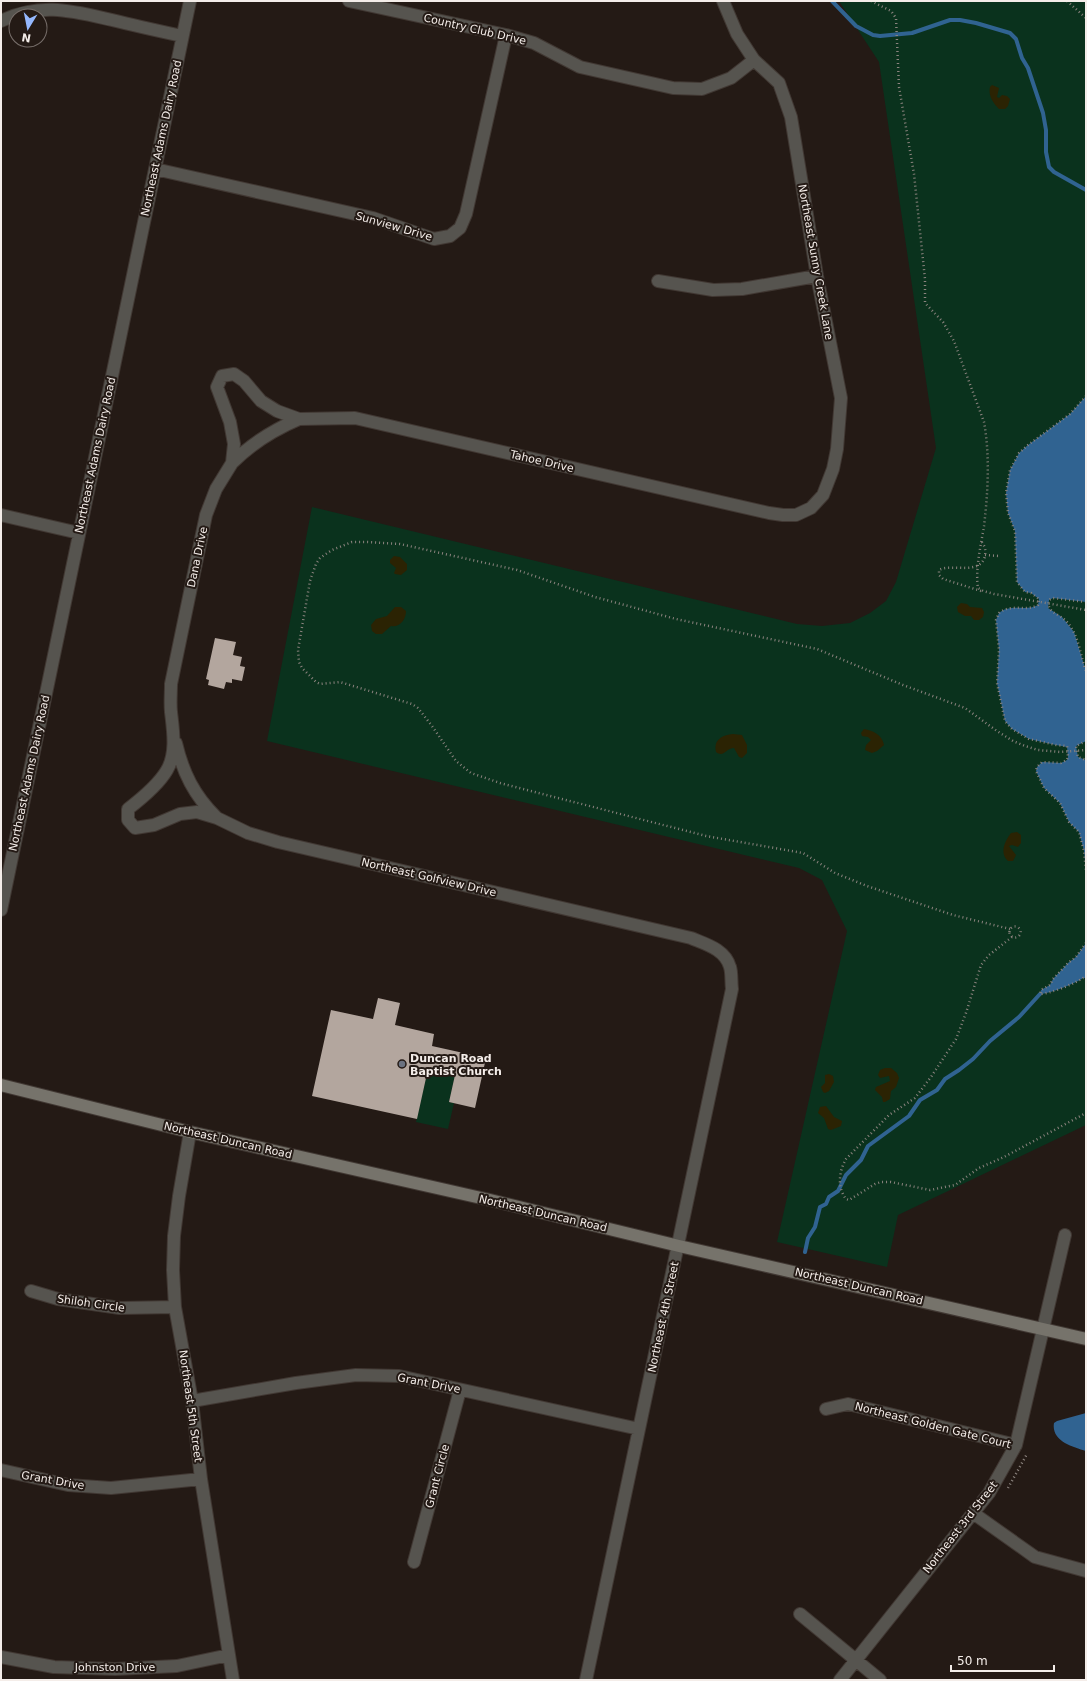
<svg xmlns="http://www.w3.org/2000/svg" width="1087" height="1681" font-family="'DejaVu Sans',sans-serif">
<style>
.green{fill:#0a321d}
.sand{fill:#2b2303}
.water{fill:#306391}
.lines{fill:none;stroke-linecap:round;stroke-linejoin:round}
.stream{stroke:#306391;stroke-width:4}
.building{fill:#b3a69e}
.street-casing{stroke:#413833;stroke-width:14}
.secondary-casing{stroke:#413833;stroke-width:14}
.path{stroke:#8b837e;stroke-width:2.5;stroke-dasharray:1 3;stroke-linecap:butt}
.street{stroke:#56544f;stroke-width:12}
.secondary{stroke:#76736b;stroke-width:12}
.worship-dot{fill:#6b7280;stroke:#241a15;stroke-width:1.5}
.labels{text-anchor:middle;stroke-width:4;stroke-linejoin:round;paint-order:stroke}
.street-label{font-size:11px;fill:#f4ede9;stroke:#241a15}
.poi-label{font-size:11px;font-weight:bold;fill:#f4ede9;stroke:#241a15;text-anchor:start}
</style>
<rect width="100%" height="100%" fill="#241a15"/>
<path class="green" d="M839 1H1086V1125L898 1215 887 1267 777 1242 847 931 822 880 799 868 267 741 312 507 797 624 822 626 850 623 870 613 886 601 896 582 936 448 879 62Z
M428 1069 455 1075 449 1102 454 1103 448 1129 416 1122Z"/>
<path class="sand" d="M992 85 999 88 997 97 999 98 1002 95 1007 96 1010 99 1008 106 1005 109H999C993 103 988 95 990 87Z
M394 556 400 557 407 564V570L401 575 395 574 394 573 396 568 390 563V560Z
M961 603 967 604 970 607 982 608 984 612 983 617 979 620H974L971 616H965L958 612 957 607Z
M395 607H401L406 611C406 620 399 628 391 626L382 634H376L372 631 371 625 376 619 387 616Z
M864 729C873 731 882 734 884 745L877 751 872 753 865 750 866 745 871 740 868 737 862 736 861 733Z
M733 734 742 735 747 745V753L742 758 739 757 734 748C726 748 724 758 716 752 713 740 722 735 733 734Z
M1017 832 1021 835V843L1018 847 1012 845 1009 846 1016 855 1013 861H1008C999 853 1005 841 1011 833Z
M885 1068H891L897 1073 899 1078 896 1087 891 1091 890 1099 885 1102H883L882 1097 875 1090 876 1087 890 1081 889 1076 880 1078 878 1075 880 1070Z
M829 1074 833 1076 834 1082 829 1091 825 1093 823 1092 821 1087 825 1083V1075Z
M826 1106 834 1117 842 1121 841 1126 831 1130 828 1129 824 1118 818 1113 820 1107Z"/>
<path class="water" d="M1086 396V602L1053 598 1049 600 1048 608 1062 617 1074 632 1086 671V741L1076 746 1078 757 1086 760V871L1084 851 1079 832 1069 822 1060 803 1044 788 1036 771 1037 767 1042 762 1061 763 1067 760 1068 757 1067 747 1056 745 1029 739 1012 729 1005 721 997 683 999 650 996 620 999 613C1011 603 1026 612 1038 605L1039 599 1031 593 1025 592 1017 582 1015 531 1008 513 1006 493 1010 470 1019 453 1028 445 1070 414Z
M1086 943V978H1083C1074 984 1049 994 1040 994L1041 990 1050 985 1053 979 1068 963 1076 957Z
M1086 1413V1451C1072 1447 1051 1441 1054 1423L1057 1421Z"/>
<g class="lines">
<path class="stream" d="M832 1 856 26 873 35 880 36 912 33 950 20H960L976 23 1010 33 1016 39 1022 58 1028 68 1043 113 1046 130V152L1049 167 1054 172 1086 190
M805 1252 808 1238 815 1227 820 1207 826 1204 829 1197 838 1191 846 1175 861 1160 868 1146 909 1116 920 1100 937 1090 945 1079 959 1070 973 1059 990 1041 1019 1017 1040 994"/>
</g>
<path class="building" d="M215 638 236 642 233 655 242 657 240 666 245 667 242 681 232 679V683L226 682 224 689 208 685 209 680 206 679Z
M378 998 400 1003 395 1025 434 1034 432 1046 486 1058 475 1108 449 1102 455 1075 428 1069 417 1119 312 1096 331 1010 373 1019Z"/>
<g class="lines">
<g class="street-casing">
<path id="street" d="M349 1 506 35 534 43 580 67 673 88 702 89 731 78 754 60
M1 21C41 2 72 11 112 20 136 26 159 31 182 36
M155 169 373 218 434 239 450 236 460 228 466 214 506 35
M658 281 713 290 742 289 817 276
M232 463C251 444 273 430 299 419
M1 515 79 533
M176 743C183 773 194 795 216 817
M1 910 190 1
M190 1132 179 1196 174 1236 173 1270 175 1307 192 1401 201 1479 233 1680
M31 1291 58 1299 120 1308 175 1307
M192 1401 296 1383 356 1375 399 1376 639 1429
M826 1409 848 1404 1016 1445
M1 1470 68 1485 111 1488 201 1479
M973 1513 1035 1557 1086 1571
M414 1562 460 1390
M800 1614 880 1680
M1 1657 54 1667 115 1669 177 1666 229 1655
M586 1680 732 989C731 982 732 973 730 967 725 949 705 944 691 938L278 842 248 833 217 818 197 812 180 814 154 825 135 828 128 820V809C141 799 159 784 167 770 177 753 173 730 171 712 170 703 171 693 171 684L206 515 216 489 232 463 234 444 230 422 217 387 222 376 234 374 244 381 261 401 277 411 299 419 355 418 769 513 783 515H796L811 508 823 495 833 469 837 449 841 398 817 276 791 117 779 83 754 60 737 34 723 1
M840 1680 989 1493 1016 1445 1065 1235"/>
</g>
<g class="secondary-casing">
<path id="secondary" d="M1 1085 190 1132 490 1200 679 1246 1086 1339"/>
</g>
<path class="path" d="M871 1 891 11 896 18 899 87 914 174 925 279V303L943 322 954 341 984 422C990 455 988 493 984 526 981 545 975 569 978 588L983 591 994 594 1086 610
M1067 1 1086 18
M1086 396 1070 414 1028 445 1019 453 1010 470 1006 493 1008 513 1015 531 1017 582 1025 592 1031 593 1039 599 1038 605C1026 612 1011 603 999 613L996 620 999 650 997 683 1005 721 1012 729 1029 739 1056 745 1067 746 1068 757 1067 760 1061 763 1042 762 1037 767 1036 771 1044 788 1060 803 1069 822 1079 832 1084 851 1086 871
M985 555 999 556
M981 591 943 579 939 575V570C952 563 980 576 985 556 986 550 985 546 981 541
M1086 602 1053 598 1049 600C1046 613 1059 613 1067 622 1079 635 1080 655 1086 671
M1086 741 1076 746 1078 757 1086 760
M1009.5 932a5.5 5.5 0 1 1 11 0a5.5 5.5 0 1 1-11 0Z
M1010 929 953 915 867 886 835 873 803 853 706 836 500 783 471 773 456 761 432 726 418 708 412 704 340 682 320 684 316 682 302 668 299 662 298 650 310 581 316 564 320 558 332 550 352 542H368L400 544 517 570 595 597 676 619 817 649 903 685 965 708 997 731 1013 741 1025 746 1038 750 1060 752 1086 750
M1012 937 989 955 981 965 966 1013 956 1039 931 1077 915 1098 889 1115 846 1159C839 1171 837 1187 846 1199L849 1200 875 1184 881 1182H891L930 1190 955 1185 979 1168 1004 1157 1086 1113
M1086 943 1076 957 1068 963 1053 979 1050 985 1041 990 1040 994C1049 994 1074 984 1083 978H1086
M1008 1488 1027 1454"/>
<use href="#street" class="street"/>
<use href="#secondary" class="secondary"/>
</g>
<circle class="worship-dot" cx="402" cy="1064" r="4"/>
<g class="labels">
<g class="street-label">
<text transform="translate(475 29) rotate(13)" y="4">Country Club Drive</text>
<text transform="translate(161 138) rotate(-78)" y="4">Northeast Adams Dairy Road</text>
<text transform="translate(394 226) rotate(16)" y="4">Sunview Drive</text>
<text transform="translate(816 262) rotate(80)" y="4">Northeast Sunny Creek Lane</text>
<text transform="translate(95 455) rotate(-78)" y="4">Northeast Adams Dairy Road</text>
<text transform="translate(542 461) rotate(13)" y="4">Tahoe Drive</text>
<text transform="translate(197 557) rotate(-78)" y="4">Dana Drive</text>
<text transform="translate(29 773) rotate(-78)" y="4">Northeast Adams Dairy Road</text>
<text transform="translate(429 877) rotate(13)" y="4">Northeast Golfview Drive</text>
<text transform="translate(228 1140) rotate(13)" y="4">Northeast Duncan Road</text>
<text transform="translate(543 1213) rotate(13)" y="4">Northeast Duncan Road</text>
<text transform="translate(859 1286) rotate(13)" y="4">Northeast Duncan Road</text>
<text transform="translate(91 1303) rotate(8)" y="4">Shiloh Circle</text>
<text transform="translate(663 1317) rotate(-78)" y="4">Northeast 4th Street</text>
<text transform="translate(429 1383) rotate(11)" y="4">Grant Drive</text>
<text transform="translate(191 1406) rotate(82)" y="4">Northeast 5th Street</text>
<text transform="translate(933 1425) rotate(14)" y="4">Northeast Golden Gate Court</text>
<text transform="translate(437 1476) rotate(-75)" y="4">Grant Circle</text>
<text transform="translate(53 1480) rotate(10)" y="4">Grant Drive</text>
<text transform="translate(960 1527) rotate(-52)" y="4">Northeast 3rd Street</text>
<text x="115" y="1671">Johnston Drive</text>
</g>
<g class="poi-label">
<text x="410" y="1062">Duncan Road<tspan x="410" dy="13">Baptist Church</tspan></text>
</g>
</g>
<rect width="1087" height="1681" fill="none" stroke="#f4ede9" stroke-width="4"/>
<g transform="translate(28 28) rotate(190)"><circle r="19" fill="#241a15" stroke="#776e6a"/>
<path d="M0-3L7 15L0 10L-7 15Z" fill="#94b7fd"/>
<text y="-6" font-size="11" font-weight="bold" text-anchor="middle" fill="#f4ede9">N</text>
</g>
<path d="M951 1665v6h103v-6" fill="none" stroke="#f4ede9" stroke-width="2"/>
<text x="957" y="1665" font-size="12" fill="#f4ede9" stroke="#241a15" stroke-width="3" paint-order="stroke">50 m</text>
</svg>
